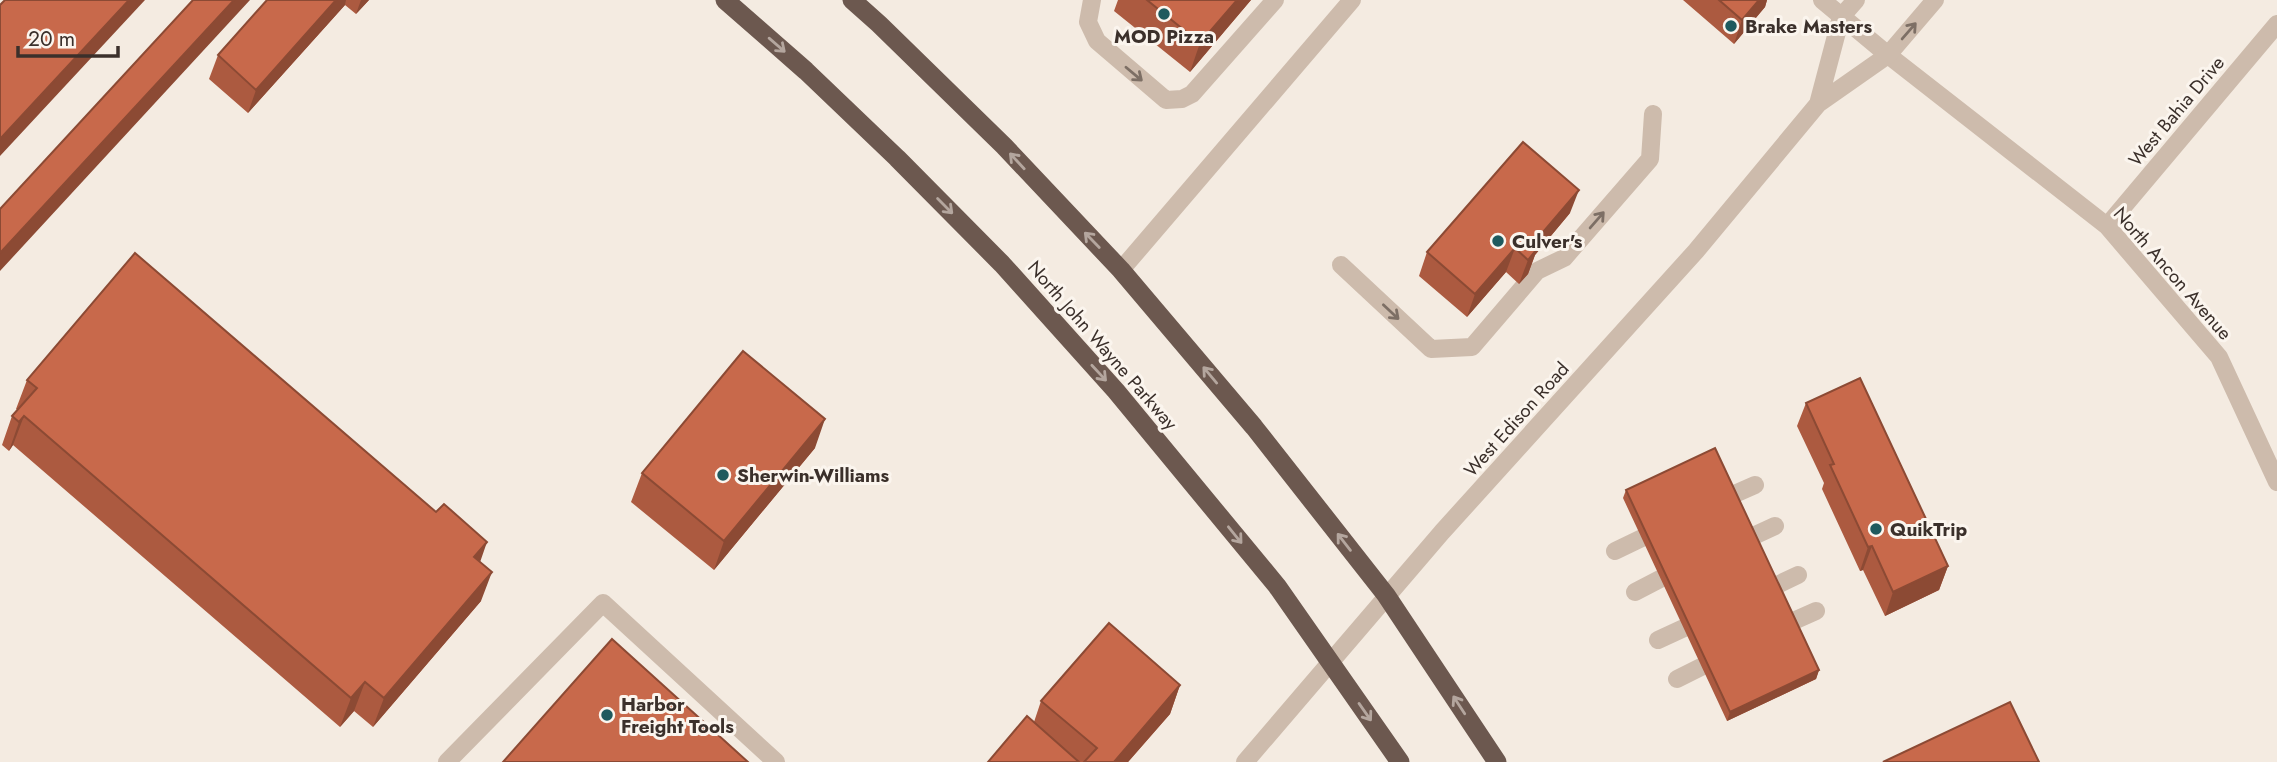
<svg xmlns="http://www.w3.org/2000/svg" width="2277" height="762" font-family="Jost,sans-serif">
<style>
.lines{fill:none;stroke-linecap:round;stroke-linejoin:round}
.service{stroke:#cdbbac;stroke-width:18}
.minor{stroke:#cdbbac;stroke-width:18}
.tertiary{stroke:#cdbbac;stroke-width:18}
.trunk{stroke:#6c584f;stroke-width:19}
.wall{fill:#ac5a40}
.shaded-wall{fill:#8c4a34}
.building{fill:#c8694b;stroke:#8c4a34;stroke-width:2}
.oneway{stroke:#7d6f65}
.oneway2{stroke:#b4a69e}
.poi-dot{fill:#1f5a5e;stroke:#fbf5ee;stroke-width:2.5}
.labels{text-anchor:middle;stroke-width:6;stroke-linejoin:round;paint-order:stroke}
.poi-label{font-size:19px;font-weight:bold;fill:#3b302b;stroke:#fbf5ee;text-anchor:start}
.street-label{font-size:19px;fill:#3b302b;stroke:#fbf5ee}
</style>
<rect width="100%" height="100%" fill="#f4ebe1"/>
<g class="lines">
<path class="service" d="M1092 0 1088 22 1097 41 1166 100 1182 99 1192 94 1275 0
M1822 0 1888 55
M1341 265 1431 349 1472 347 1537 271 1564 258 1650 159 1653 114
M1121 270 1352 0
M1730 496 1755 485
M1749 538 1775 526
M1615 551 1642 538
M1773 587 1798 575
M1635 592 1660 579
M1789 623 1816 611
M1658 640 1684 628
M1677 679 1701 667
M447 762 603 603 776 762"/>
<path class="minor" d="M1888 55 2107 226 2219 357 2277 482
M2107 226 2277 24"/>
<path class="tertiary" d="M1818 104 1841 17 1856 0
M1245 762 1442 532 1696 251 1818 104 1888 55 1935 0"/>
<path class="trunk" d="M725 0 806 71 897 158 1002 264 1116 391 1277 586 1400 762
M852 0 879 24 1004 146 1121 270 1254 427 1386 595 1497 762"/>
</g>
<path class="wall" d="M267 0H369L356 14 345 5 248 113 209 79 218 55Z
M1118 0H1251L1190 72 1114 11Z
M1683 0H1767L1765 7 1734 44Z
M1570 213 1535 255 1528 274 1519 284 1506 272 1467 317 1419 276 1427 252Z
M27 380 480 562 481 601 373 727 354 711 340 727 13 445 9 451 2 445 12 416 18 410 16 409Z
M1806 403 1948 566 1939 590 1885 616 1863 570 1860 571 1822 489 1824 483 1797 426Z
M815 448 714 570 631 502 642 473Z
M1626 490 1819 670 1816 679 1727 721 1623 498Z
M1180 685 1170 714 1128 762H988L1034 722 1041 701Z"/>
<path class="shaded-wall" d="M129 0H145L0 156V139Z
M234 0H250L0 271V253Z
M336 0H346L345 5 248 113 256 90Z
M361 0H369L356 14Z
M1237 0H1251L1190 72 1200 43Z
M1759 0H1767L1765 7 1734 44 1742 20Z
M1579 190 1570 213 1535 255 1528 274 1519 284 1528 260 1531 246Z
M1515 248 1506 272 1467 317 1475 294Z
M24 416 13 445 9 451 19 422Z
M825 419 815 448 714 570 724 541Z
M487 542 477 571 474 557Z
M1872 546 1863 570 1860 571 1868 547Z
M1948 566 1939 590 1885 616 1893 592Z
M492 572 481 601 373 727 384 698Z
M1819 670 1816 679 1727 721 1730 712Z
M365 682 354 711 340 727 351 698Z
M1180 685 1170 714 1128 762H1114Z"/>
<path class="building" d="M5 0H129L0 139V5Z
M193 0H234L0 253V209Z
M267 0H336L256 90 218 55Z
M1147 0H1237L1200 43Z
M1719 0H1759L1742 20Z
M1523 142 1579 190 1531 246 1536 250 1528 260 1515 248 1475 294 1427 252Z
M135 253 436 512 444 504 487 542 474 557 492 572 384 698 365 682 351 698 24 416 19 422 12 416 37 388 27 380Z
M743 351 825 419 724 541 642 473Z
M1860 378 1948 566 1893 592 1872 546 1868 547 1830 465 1834 464 1806 403Z
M1715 448 1819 670 1730 712 1626 490Z
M1109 623 1180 685 1114 762H1084L1097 748 1041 701Z
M612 639 748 762H503Z
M2010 702 2039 762H1883Z
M1027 716 1079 762H988Z"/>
<defs><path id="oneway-shaft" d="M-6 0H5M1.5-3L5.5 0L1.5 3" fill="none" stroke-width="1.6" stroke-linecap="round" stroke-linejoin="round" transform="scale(1.75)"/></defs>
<g class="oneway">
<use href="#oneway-shaft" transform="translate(1909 31) rotate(-49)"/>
<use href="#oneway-shaft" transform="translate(1134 74) rotate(40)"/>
<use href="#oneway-shaft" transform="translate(1597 220) rotate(-49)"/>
<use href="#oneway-shaft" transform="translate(1391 312) rotate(43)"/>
</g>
<g class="oneway2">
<use href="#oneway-shaft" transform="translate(777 45) rotate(41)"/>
<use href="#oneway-shaft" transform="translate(1017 161) rotate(-133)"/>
<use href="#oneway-shaft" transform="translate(945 206) rotate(45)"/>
<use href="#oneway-shaft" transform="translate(1092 240) rotate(-134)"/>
<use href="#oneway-shaft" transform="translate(1099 373) rotate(47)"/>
<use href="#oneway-shaft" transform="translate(1210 375) rotate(-130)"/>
<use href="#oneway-shaft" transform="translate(1235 535) rotate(51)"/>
<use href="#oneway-shaft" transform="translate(1344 542) rotate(-128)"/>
<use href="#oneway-shaft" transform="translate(1459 705) rotate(-123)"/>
<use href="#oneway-shaft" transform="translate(1365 712) rotate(55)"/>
</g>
<g class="poi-dot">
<circle cx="1164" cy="14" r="7"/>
<circle cx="1731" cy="26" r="7"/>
<circle cx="1498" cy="241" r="7"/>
<circle cx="723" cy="475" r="7"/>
<circle cx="1876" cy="529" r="7"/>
<circle cx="607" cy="715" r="7"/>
</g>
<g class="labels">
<g class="poi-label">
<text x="1745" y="33">Brake Masters</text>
<text x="1164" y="43" text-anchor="middle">MOD Pizza</text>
<text x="1512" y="248">Culver's</text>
<text x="737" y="482">Sherwin-Williams</text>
<text x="1890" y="536">QuikTrip</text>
<text x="621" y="711">Harbor<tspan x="621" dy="22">Freight Tools</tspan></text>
</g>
<g class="street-label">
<text transform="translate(2176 111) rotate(-50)" y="7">West Bahia Drive</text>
<text transform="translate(2173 273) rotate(49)" y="7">North Ancon Avenue</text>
<text transform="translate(1103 345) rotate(49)" y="7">North John Wayne Parkway</text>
<text transform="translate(1516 419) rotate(-48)" y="7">West Edison Road</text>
</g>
</g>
<path d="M18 46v10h100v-10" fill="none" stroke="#3b302b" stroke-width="3.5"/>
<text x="28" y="46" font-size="21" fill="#3b302b" stroke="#fbf5ee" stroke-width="5" paint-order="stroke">20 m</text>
</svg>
